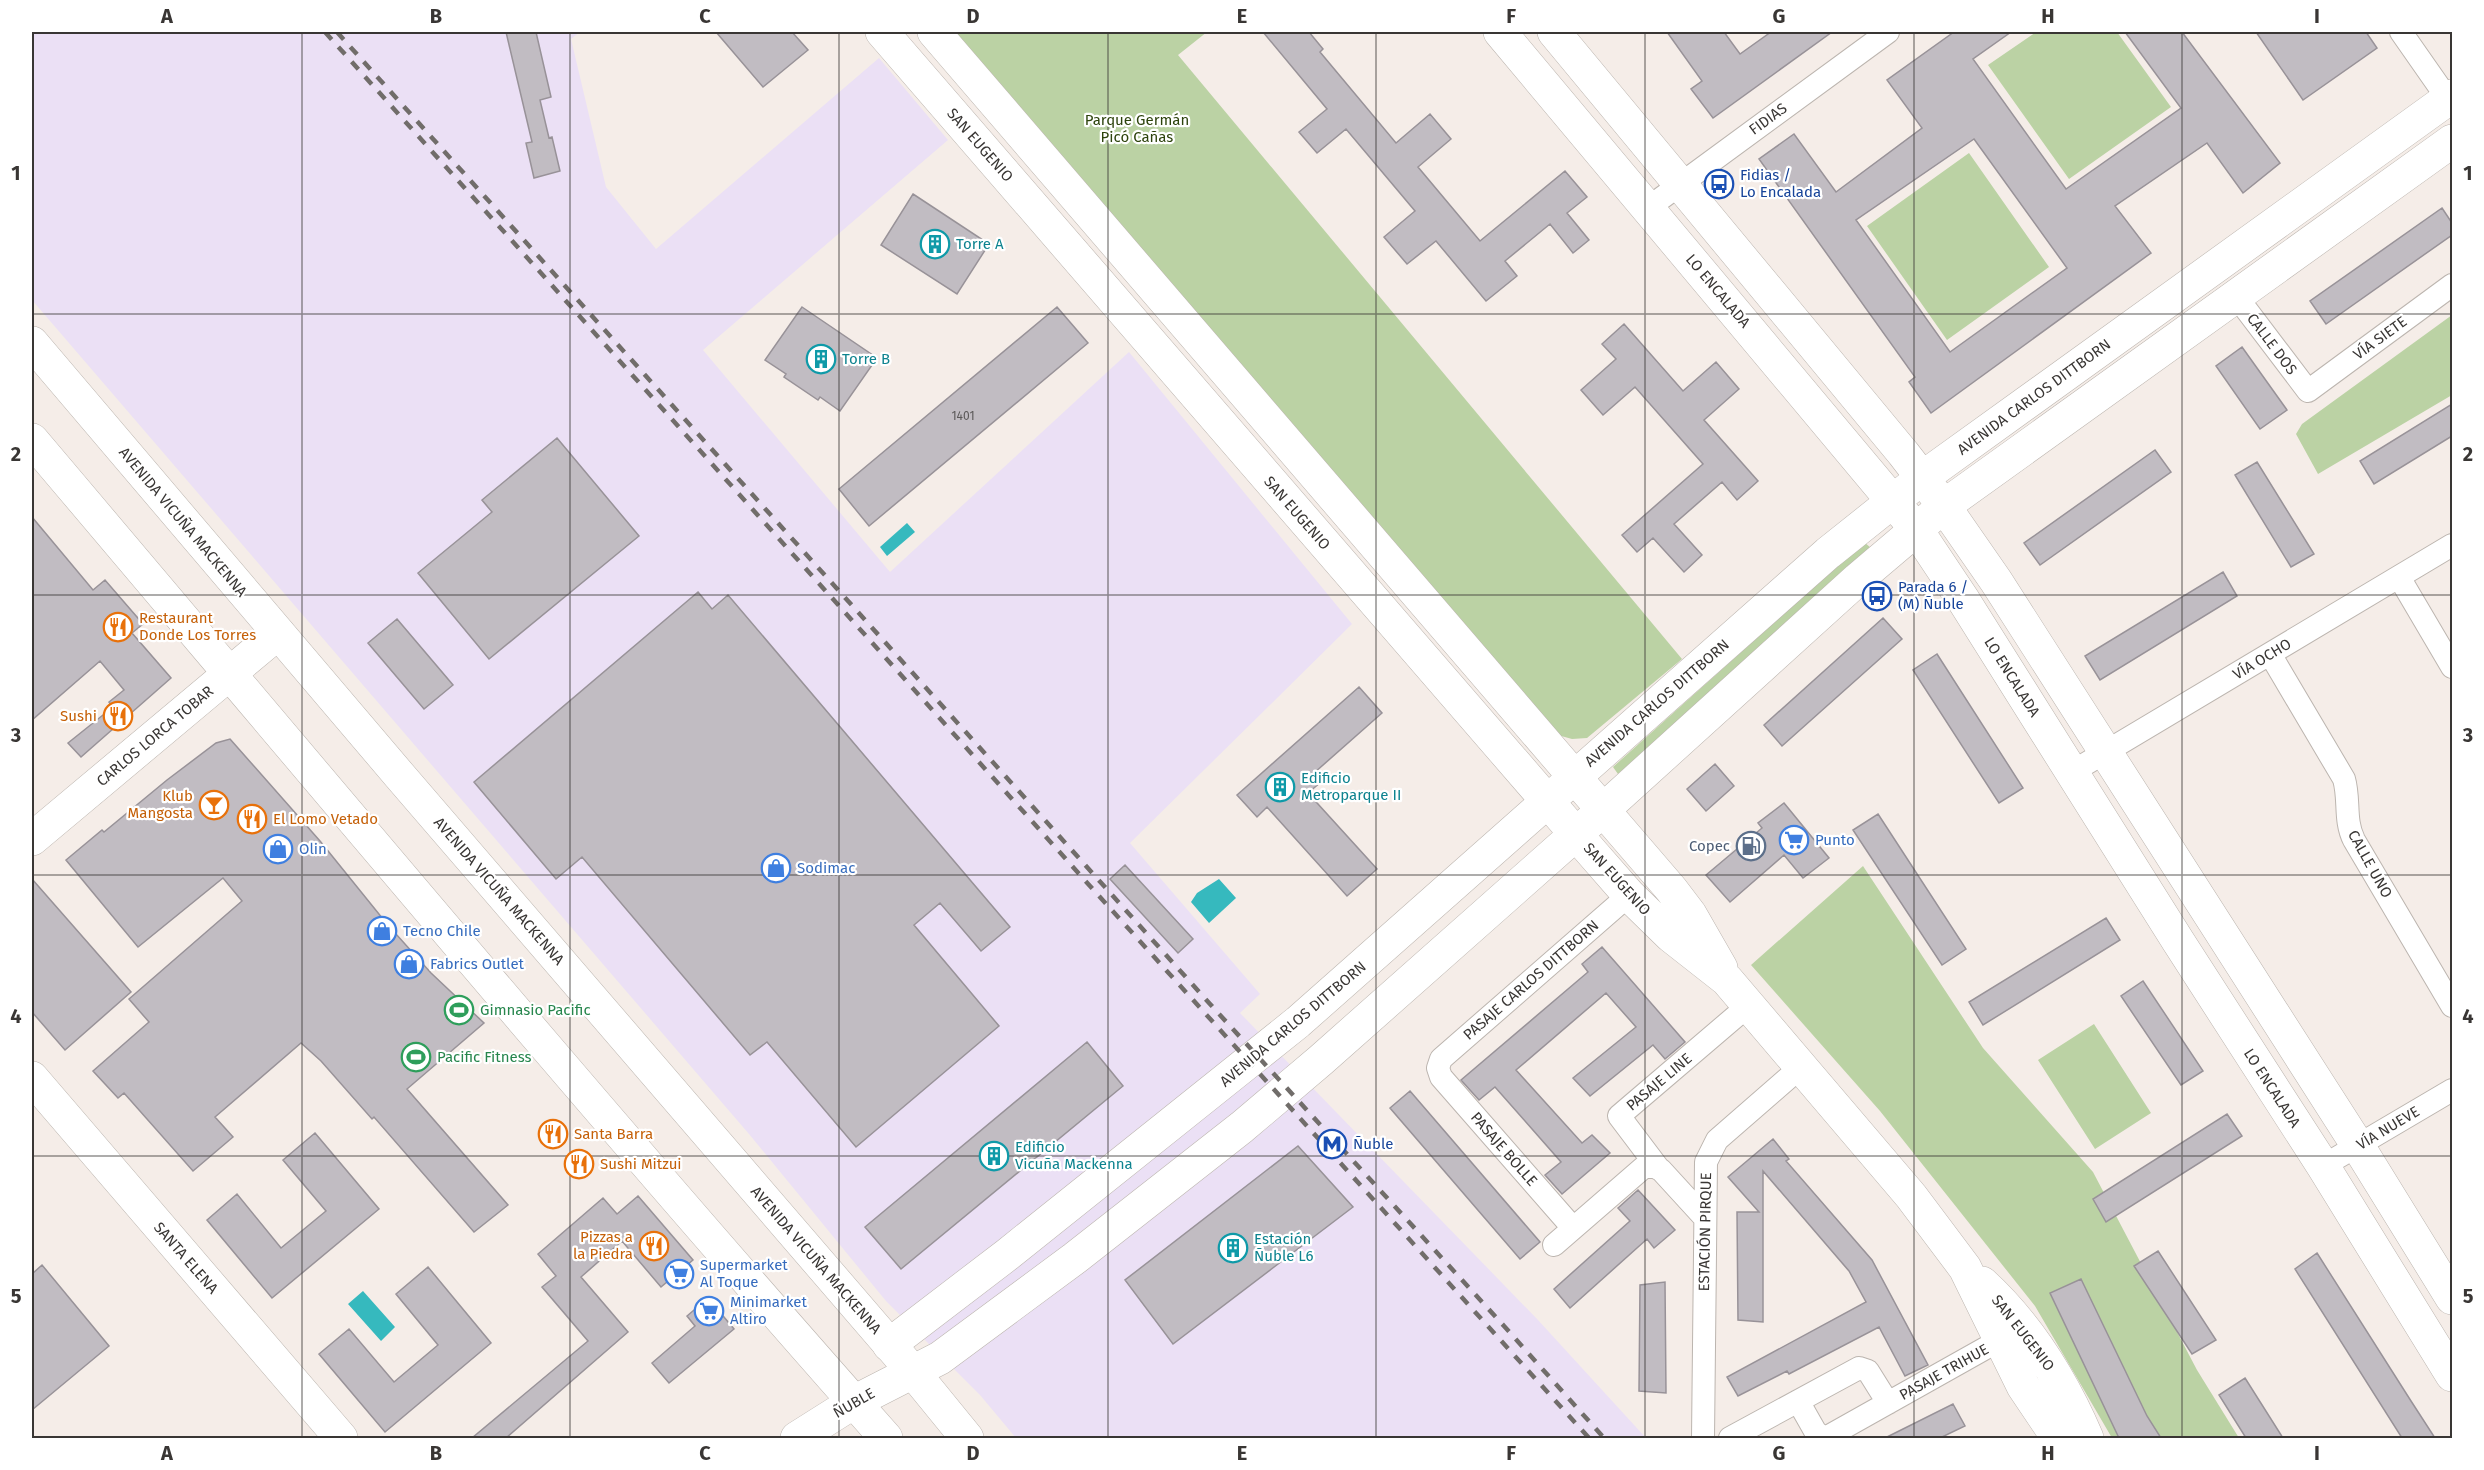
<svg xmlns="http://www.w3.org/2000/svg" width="2484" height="1470" font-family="'Fira Sans',sans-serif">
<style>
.industrial{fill:#ebe0f5}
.green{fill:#bbd2a4}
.water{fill:#36b9be}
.building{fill:#c1bcc2;stroke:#989298;stroke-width:1.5;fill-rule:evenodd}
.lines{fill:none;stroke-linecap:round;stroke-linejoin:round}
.street-casing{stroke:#bcb5af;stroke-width:24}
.secondary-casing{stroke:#bcb5af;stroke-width:34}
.primary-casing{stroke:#bcb5af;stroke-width:34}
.street{stroke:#fff;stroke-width:22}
.secondary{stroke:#fff;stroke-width:33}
.primary{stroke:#fff;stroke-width:33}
.rail{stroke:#716d6a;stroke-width:4.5;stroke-dasharray:10 10;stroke-linecap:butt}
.grid{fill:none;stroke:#393634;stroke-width:1.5;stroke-opacity:0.55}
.labels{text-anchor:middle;stroke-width:4.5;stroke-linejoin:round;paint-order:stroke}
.number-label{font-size:12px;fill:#5b5858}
.street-label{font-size:15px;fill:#393634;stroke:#fff}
.park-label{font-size:15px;fill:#2d430c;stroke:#fff}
.transit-label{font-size:15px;fill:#164399;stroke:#fff;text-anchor:start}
.culture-label{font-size:15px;fill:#0d838f;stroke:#fff;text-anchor:start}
.food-label{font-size:15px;fill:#c56008;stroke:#fff;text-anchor:start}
.shop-label{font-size:15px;fill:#366cbe;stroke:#fff;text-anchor:start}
.service-label{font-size:15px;fill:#4e5e75;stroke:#fff;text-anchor:end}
.leisure-label{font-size:15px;fill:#27864d;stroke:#fff;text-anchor:start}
.neatline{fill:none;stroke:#393634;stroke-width:2}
.grid-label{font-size:20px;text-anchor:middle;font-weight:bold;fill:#393634}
</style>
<rect width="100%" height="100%" fill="#f5ede8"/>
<path class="industrial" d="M32 32H580L571 39 606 187 656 249 879 58 948 140 703 350 890 572 1129 352 1352 624 1130 843 1260 994 1240 1013 1538 1320 1646 1438H1016L980 1395 886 1301 749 1134 32 300Z"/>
<path class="green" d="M949 32H1207L1178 55 1682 659 1587 738 1572 739 1547 732Z
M2036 32H2117L2171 107 2069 179 1988 65Z
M1969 153 2049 267 1947 340 1867 226Z
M2452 315V395L2318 474 2296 434 2302 424Z
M1864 542 1871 548 1618 774 1613 767Z
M1863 866 1983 1048 2093 1172 2197 1370 2239 1438H2112L2035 1306 1880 1111 1751 965Z
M2094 1024 2151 1113 2095 1149 2038 1060Z"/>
<path class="water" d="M907 523 915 532 887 556 880 547Z
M1219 879 1236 898 1209 923 1191 902 1197 893Z
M363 1291 395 1327 381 1341 348 1304Z"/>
<path class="building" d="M506 32H536L551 97 540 100 549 138 552 137 560 171 534 178 526 143 532 142Z
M716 32H792L808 50 763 87Z
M1263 32H1309L1323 49 1320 52 1396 143 1430 114 1451 139 1418 167 1480 241 1565 171 1587 197 1567 213 1589 240 1573 253 1550 224 1505 261 1517 276 1486 301 1436 241 1407 264 1384 237 1415 211 1346 129 1317 153 1299 132 1327 109Z
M1667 32H1724L1740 54 1771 32H1832L1713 118 1691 89 1702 81Z
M1954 32H2011L1973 59 2066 189 2181 108 2125 32H2182L2280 163 2243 193 2207 143 2115 206 2151 253 1931 413 1909 382 1915 377 1759 159 1794 134 1836 192 1922 128 1887 80ZM1974 139 2067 268 1950 352 1856 220Z
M2256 32H2366L2377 48 2303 100Z
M913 194 989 244 957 294 881 245Z
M2442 208 2452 223V235L2326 324 2310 301Z
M802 307 877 358 840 411 820 397 818 400 784 377 786 374 765 360Z
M1057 307 1088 343 869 526 839 489Z
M1624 324 1683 391 1716 362 1739 389 1704 420 1758 481 1737 500 1722 482 1674 524 1702 555 1684 572 1653 538 1637 552 1622 535 1703 464 1635 387 1603 415 1581 390 1616 359 1602 344Z
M2242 347 2287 410 2260 429 2216 366Z
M2452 404V436L2374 484 2360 461Z
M557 438 639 536 489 659 418 573 492 512 482 500Z
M2155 450 2171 472 2040 565 2024 543Z
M2257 462 2314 554 2291 567 2235 475Z
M32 517 93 590 105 580 143 624 132 633 171 678 81 757 68 743 113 707 109 702 124 690 100 661 32 720Z
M2223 572 2237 596 2100 680 2085 656Z
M698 592 712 609 728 595 1010 927 981 951 940 903 914 925 999 1026 856 1147 767 1042 750 1055 582 857 556 879 474 782Z
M1883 618 1902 639 1782 746 1764 725Z
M397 619 453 685 424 709 368 643Z
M1937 654 2023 788 1999 803 1913 670Z
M1359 687 1382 713 1314 773 1321 782 1308 793 1377 869 1347 896 1267 807 1257 817 1237 795Z
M230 739 320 841 387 924 431 973 484 1023 407 1089 508 1205 474 1232 374 1117 372 1119 321 1061 301 1043 215 1117 233 1137 193 1171 124 1093 118 1098 93 1071 149 1022 129 999 242 901 223 878 138 947 66 860 102 830 104 832 167 780 216 743Z
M1715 764 1734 786 1706 811 1687 789Z
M1784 803 1829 858 1803 878 1784 855 1730 902 1706 875 1762 828 1758 823Z
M1878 814 1966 949 1942 965 1853 830Z
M1125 865 1193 939 1178 953 1110 879Z
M32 879 131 992 65 1050 32 1012Z
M2106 918 2120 940 1983 1025 1969 1002Z
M1602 947 1685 1042 1665 1059 1653 1045 1590 1096 1573 1078 1636 1027 1606 993 1516 1070 1582 1143 1592 1135 1610 1153 1562 1194 1545 1175 1561 1162 1495 1087 1479 1100 1461 1080 1588 972 1582 964Z
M2143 981 2203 1071 2181 1085 2121 996Z
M1087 1042 1123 1086 901 1269 865 1227Z
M1410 1091 1540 1242 1520 1259 1390 1108Z
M2227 1114 2242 1136 2106 1222 2093 1199Z
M315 1133 379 1209 272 1298 207 1220 237 1194 281 1248 326 1211 283 1160Z
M1773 1139 1789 1159 1786 1161 1872 1260 1928 1365 1905 1376 1879 1327 1789 1374 1787 1371 1738 1396 1727 1377 1866 1302 1849 1271 1763 1171V1322L1738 1320 1737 1212H1759L1728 1177Z
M1298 1146 1353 1207 1173 1344 1125 1280Z
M1638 1190 1675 1230 1654 1248 1647 1239 1570 1308 1554 1289 1630 1221 1618 1208Z
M638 1196 693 1260 661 1287 622 1241 581 1277 628 1332 506 1438H472L588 1341 542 1287 556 1276 538 1254 603 1198 617 1214Z
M2158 1251 2216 1340 2192 1354 2134 1266Z
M2317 1253 2411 1401 2435 1438H2402L2295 1269Z
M42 1265 109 1346 32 1410V1274Z
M428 1267 491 1343 385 1432 319 1354 349 1329 394 1382 438 1345 396 1294Z
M2081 1279 2147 1416 2161 1438H2119L2050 1293Z
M1665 1282 1666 1393 1639 1391 1640 1285Z
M708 1298 734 1329 669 1383 652 1363 695 1326 687 1316Z
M2245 1378 2283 1438H2246L2219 1395Z
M1953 1404 1965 1426 1940 1438H1885Z"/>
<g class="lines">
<g class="street-casing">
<path id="street" d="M2401 32 2452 105
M1648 208 1888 32
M2236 296 2308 391 2452 285
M2399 577 2452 667
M2270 654 2344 779C2350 800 2344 820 2354 840L2452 1006
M2072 772 2452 545
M2323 1166 2452 1090
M1659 1169 1619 1116 1749 1005
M1573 1228 1441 1077 1438 1068 1441 1059 1629 895
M1554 1245 1644 1167H1656L1661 1170 1704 1217
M1798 1401 1815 1431 1822 1437 1829 1436 2000 1340
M1703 1438 1706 1162 1717 1140 1802 1066
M1730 1438 1859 1368 1868 1371 1888 1403"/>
</g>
<g class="secondary-casing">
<path id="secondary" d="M882 32 1594 855 1629 895 1671 936 1727 980 1911 1196 1965 1268 2023 1386 2058 1438
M934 32 1671 889 1690 914 1721 968
M1500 32 1916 529 1964 601 2178 941 2323 1166 2452 1375
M1554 32 1903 453 1944 506 1996 581 2358 1146 2452 1298
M32 839 278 633
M32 1078 341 1438
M1982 1283C2029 1326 2062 1380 2087 1438
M889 1345 1008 1254 1298 1022 1828 553 1922 478 2452 96
M797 1438 854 1402 940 1358 1075 1258 1242 1127 1321 1060 1602 811 1858 579 1944 506 2452 141"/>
</g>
<g class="primary-casing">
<path id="primary" d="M32 343 400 776 914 1373 967 1438
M32 440C315 774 596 1111 886 1438"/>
</g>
<use href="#street" class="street"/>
<use href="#secondary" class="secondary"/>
<use href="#primary" class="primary"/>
<path class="rail" d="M325 32 1090 886 1589 1438
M337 32 1210 1004 1504 1326 1604 1438"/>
</g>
<path class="grid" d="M302 32V1438M570 32V1438M839 32V1438M1108 32V1438M1376 32V1438M1645 32V1438M1914 32V1438M2182 32V1438M32 314H2452M32 595H2452M32 875H2452M32 1156H2452"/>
<defs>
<g id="bus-ring" transform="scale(1.5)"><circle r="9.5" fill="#fff" stroke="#1a4fb4" stroke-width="1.5"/><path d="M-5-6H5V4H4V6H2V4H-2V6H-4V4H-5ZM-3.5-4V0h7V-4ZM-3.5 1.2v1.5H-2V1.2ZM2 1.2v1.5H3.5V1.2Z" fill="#1a4fb4"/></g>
<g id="building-ring" transform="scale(1.5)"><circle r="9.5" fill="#fff" stroke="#0f9aa8" stroke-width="1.5"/><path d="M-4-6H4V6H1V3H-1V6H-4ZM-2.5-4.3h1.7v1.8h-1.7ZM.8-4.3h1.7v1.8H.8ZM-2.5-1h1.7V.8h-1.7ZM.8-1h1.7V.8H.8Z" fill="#0f9aa8"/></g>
<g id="restaurant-ring" transform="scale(1.5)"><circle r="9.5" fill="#fff" stroke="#e8710a" stroke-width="1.5"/><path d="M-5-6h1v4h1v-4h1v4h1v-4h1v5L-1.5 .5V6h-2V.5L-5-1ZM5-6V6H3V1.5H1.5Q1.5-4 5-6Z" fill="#e8710a"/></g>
<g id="bar-ring" transform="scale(1.5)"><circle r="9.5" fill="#fff" stroke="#e8710a" stroke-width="1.5"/><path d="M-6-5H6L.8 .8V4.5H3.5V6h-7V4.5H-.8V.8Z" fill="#e8710a"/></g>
<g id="supermarket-ring" transform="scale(1.5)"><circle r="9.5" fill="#fff" stroke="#3f7fe0" stroke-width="1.5"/><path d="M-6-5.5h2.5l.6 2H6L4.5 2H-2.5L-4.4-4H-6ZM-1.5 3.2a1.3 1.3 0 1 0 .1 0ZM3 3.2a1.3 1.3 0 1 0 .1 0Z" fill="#3f7fe0"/></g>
<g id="fuel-ring" transform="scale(1.5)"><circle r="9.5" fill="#fff" stroke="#5c6f8a" stroke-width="1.5"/><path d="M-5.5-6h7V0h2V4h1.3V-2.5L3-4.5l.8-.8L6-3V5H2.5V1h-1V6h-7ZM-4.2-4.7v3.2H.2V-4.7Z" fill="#5c6f8a"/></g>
<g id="shop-ring" transform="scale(1.5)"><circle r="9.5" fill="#fff" stroke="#3f7fe0" stroke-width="1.5"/><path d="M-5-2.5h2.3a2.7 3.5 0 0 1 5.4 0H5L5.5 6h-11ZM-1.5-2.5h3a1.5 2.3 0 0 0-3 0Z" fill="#3f7fe0"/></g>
<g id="stadium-ring" transform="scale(1.5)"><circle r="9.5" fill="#fff" stroke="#2e9e5b" stroke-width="1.5"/><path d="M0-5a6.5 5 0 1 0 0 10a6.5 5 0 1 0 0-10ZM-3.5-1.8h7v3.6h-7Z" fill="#2e9e5b"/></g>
<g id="metro-ring" transform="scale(1.5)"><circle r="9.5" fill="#fff" stroke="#1a4fb4" stroke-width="1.5"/><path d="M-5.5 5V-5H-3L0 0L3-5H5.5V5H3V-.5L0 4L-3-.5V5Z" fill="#1a4fb4"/></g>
</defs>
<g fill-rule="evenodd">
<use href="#bus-ring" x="1719" y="184"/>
<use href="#building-ring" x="935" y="244"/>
<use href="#building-ring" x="821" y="359"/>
<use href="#bus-ring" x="1877" y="596"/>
<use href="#restaurant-ring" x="118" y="627"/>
<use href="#restaurant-ring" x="118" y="716"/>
<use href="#building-ring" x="1280" y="787"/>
<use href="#bar-ring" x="214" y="805"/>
<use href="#restaurant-ring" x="252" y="819"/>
<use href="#supermarket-ring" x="1794" y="840"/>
<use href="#fuel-ring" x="1751" y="846"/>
<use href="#shop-ring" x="278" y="849"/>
<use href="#shop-ring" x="776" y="868"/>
<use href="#shop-ring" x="382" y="931"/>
<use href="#shop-ring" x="409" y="964"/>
<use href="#stadium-ring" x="459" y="1010"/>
<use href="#stadium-ring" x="416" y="1057"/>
<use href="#restaurant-ring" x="553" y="1134"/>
<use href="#metro-ring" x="1332" y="1144"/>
<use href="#building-ring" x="994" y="1156"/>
<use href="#restaurant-ring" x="579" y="1164"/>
<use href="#restaurant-ring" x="654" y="1246"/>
<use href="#building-ring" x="1233" y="1248"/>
<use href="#supermarket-ring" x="679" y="1274"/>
<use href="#supermarket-ring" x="709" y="1311"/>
</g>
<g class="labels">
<g class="number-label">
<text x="963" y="420">1401</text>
</g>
<g class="street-label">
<text transform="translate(1768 119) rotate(-36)" y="5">FIDIAS</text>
<text transform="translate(980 145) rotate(49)" y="5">SAN EUGENIO</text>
<text transform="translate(1718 291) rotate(50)" y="5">LO ENCALADA</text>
<text transform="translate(2380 338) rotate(-36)" y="5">VÍA SIETE</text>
<text transform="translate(2272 344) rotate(53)" y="5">CALLE DOS</text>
<text transform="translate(2034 397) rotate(-36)" y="5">AVENIDA CARLOS DITTBORN</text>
<text transform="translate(1297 513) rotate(49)" y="5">SAN EUGENIO</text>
<text transform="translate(183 522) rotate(50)" y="5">AVENIDA VICUÑA MACKENNA</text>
<text transform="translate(2262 659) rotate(-31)" y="5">VÍA OCHO</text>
<text transform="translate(2012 677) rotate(58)" y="5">LO ENCALADA</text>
<text transform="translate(1657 703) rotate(-41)" y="5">AVENIDA CARLOS DITTBORN</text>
<text transform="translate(155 736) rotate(-40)" y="5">CARLOS LORCA TOBAR</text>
<text transform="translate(2370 864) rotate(61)" y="5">CALLE UNO</text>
<text transform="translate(1617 879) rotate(48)" y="5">SAN EUGENIO</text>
<text transform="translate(499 891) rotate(49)" y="5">AVENIDA VICUÑA MACKENNA</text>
<text transform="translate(1531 980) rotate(-41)" y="5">PASAJE CARLOS DITTBORN</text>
<text transform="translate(1293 1024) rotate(-40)" y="5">AVENIDA CARLOS DITTBORN</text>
<text transform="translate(1659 1082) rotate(-40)" y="5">PASAJE LINE</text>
<text transform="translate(2272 1088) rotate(57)" y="5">LO ENCALADA</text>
<text transform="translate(2388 1128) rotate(-31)" y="5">VÍA NUEVE</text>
<text transform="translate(1504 1149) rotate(49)" y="5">PASAJE BOLLE</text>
<text transform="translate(1705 1232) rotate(-89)" y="5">ESTACIÓN PIRQUE</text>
<text transform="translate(186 1258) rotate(49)" y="5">SANTA ELENA</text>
<text transform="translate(816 1260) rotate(49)" y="5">AVENIDA VICUÑA MACKENNA</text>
<text transform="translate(2023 1333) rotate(52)" y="5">SAN EUGENIO</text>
<text transform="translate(1944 1372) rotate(-29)" y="5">PASAJE TRIHUE</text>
<text transform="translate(854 1403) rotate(-30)" y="5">ÑUBLE</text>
</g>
<g class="park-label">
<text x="1137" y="125">Parque Germán<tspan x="1137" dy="17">Picó Cañas</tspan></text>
</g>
<g class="transit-label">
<text x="1740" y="180">Fidias /<tspan x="1740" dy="17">Lo Encalada</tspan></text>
<text x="1898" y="592">Parada 6 /<tspan x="1898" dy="17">(M) Ñuble</tspan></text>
<text x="1353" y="1149">Ñuble</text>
</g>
<g class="culture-label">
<text x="956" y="249">Torre A</text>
<text x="842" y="364">Torre B</text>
<text x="1301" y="783">Edificio<tspan x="1301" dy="17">Metroparque II</tspan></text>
<text x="1015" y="1152">Edificio<tspan x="1015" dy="17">Vicuña Mackenna</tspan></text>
<text x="1254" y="1244">Estación<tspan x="1254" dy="17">Ñuble L6</tspan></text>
</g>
<g class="food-label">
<text x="139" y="623">Restaurant<tspan x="139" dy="17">Donde Los Torres</tspan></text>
<text x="97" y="721" text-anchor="end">Sushi</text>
<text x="193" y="801" text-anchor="end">Klub<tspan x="193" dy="17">Mangosta</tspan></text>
<text x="273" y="824">El Lomo Vetado</text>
<text x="574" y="1139">Santa Barra</text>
<text x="600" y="1169">Sushi Mitzui</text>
<text x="633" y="1242" text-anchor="end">Pizzas a<tspan x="633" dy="17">la Piedra</tspan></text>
</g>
<g class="shop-label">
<text x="1815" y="845">Punto</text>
<text x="299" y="854">Olin</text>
<text x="797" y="873">Sodimac</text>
<text x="403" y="936">Tecno Chile</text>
<text x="430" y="969">Fabrics Outlet</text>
<text x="700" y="1270">Supermarket<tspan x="700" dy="17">Al Toque</tspan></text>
<text x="730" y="1307">Minimarket<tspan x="730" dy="17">Altiro</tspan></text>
</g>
<g class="service-label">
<text x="1730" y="851">Copec</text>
</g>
<g class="leisure-label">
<text x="480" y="1015">Gimnasio Pacific</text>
<text x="437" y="1062">Pacific Fitness</text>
</g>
</g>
<rect width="2484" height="1470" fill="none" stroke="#ffffff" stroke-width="66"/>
<rect x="33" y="33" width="2418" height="1404" class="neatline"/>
<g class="grid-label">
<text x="167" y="23">A</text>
<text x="436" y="23">B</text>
<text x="705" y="23">C</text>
<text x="973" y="23">D</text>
<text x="1242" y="23">E</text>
<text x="1511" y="23">F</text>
<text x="1779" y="23">G</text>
<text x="2048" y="23">H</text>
<text x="2317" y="23">I</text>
<text x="16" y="180">1</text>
<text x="2468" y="180">1</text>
<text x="16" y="461">2</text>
<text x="2468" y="461">2</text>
<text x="16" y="742">3</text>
<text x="2468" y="742">3</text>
<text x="16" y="1023">4</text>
<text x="2468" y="1023">4</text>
<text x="16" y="1303">5</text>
<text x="2468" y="1303">5</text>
<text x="167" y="1460">A</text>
<text x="436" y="1460">B</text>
<text x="705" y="1460">C</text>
<text x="973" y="1460">D</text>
<text x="1242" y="1460">E</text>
<text x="1511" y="1460">F</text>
<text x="1779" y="1460">G</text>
<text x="2048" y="1460">H</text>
<text x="2317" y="1460">I</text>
</g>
</svg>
